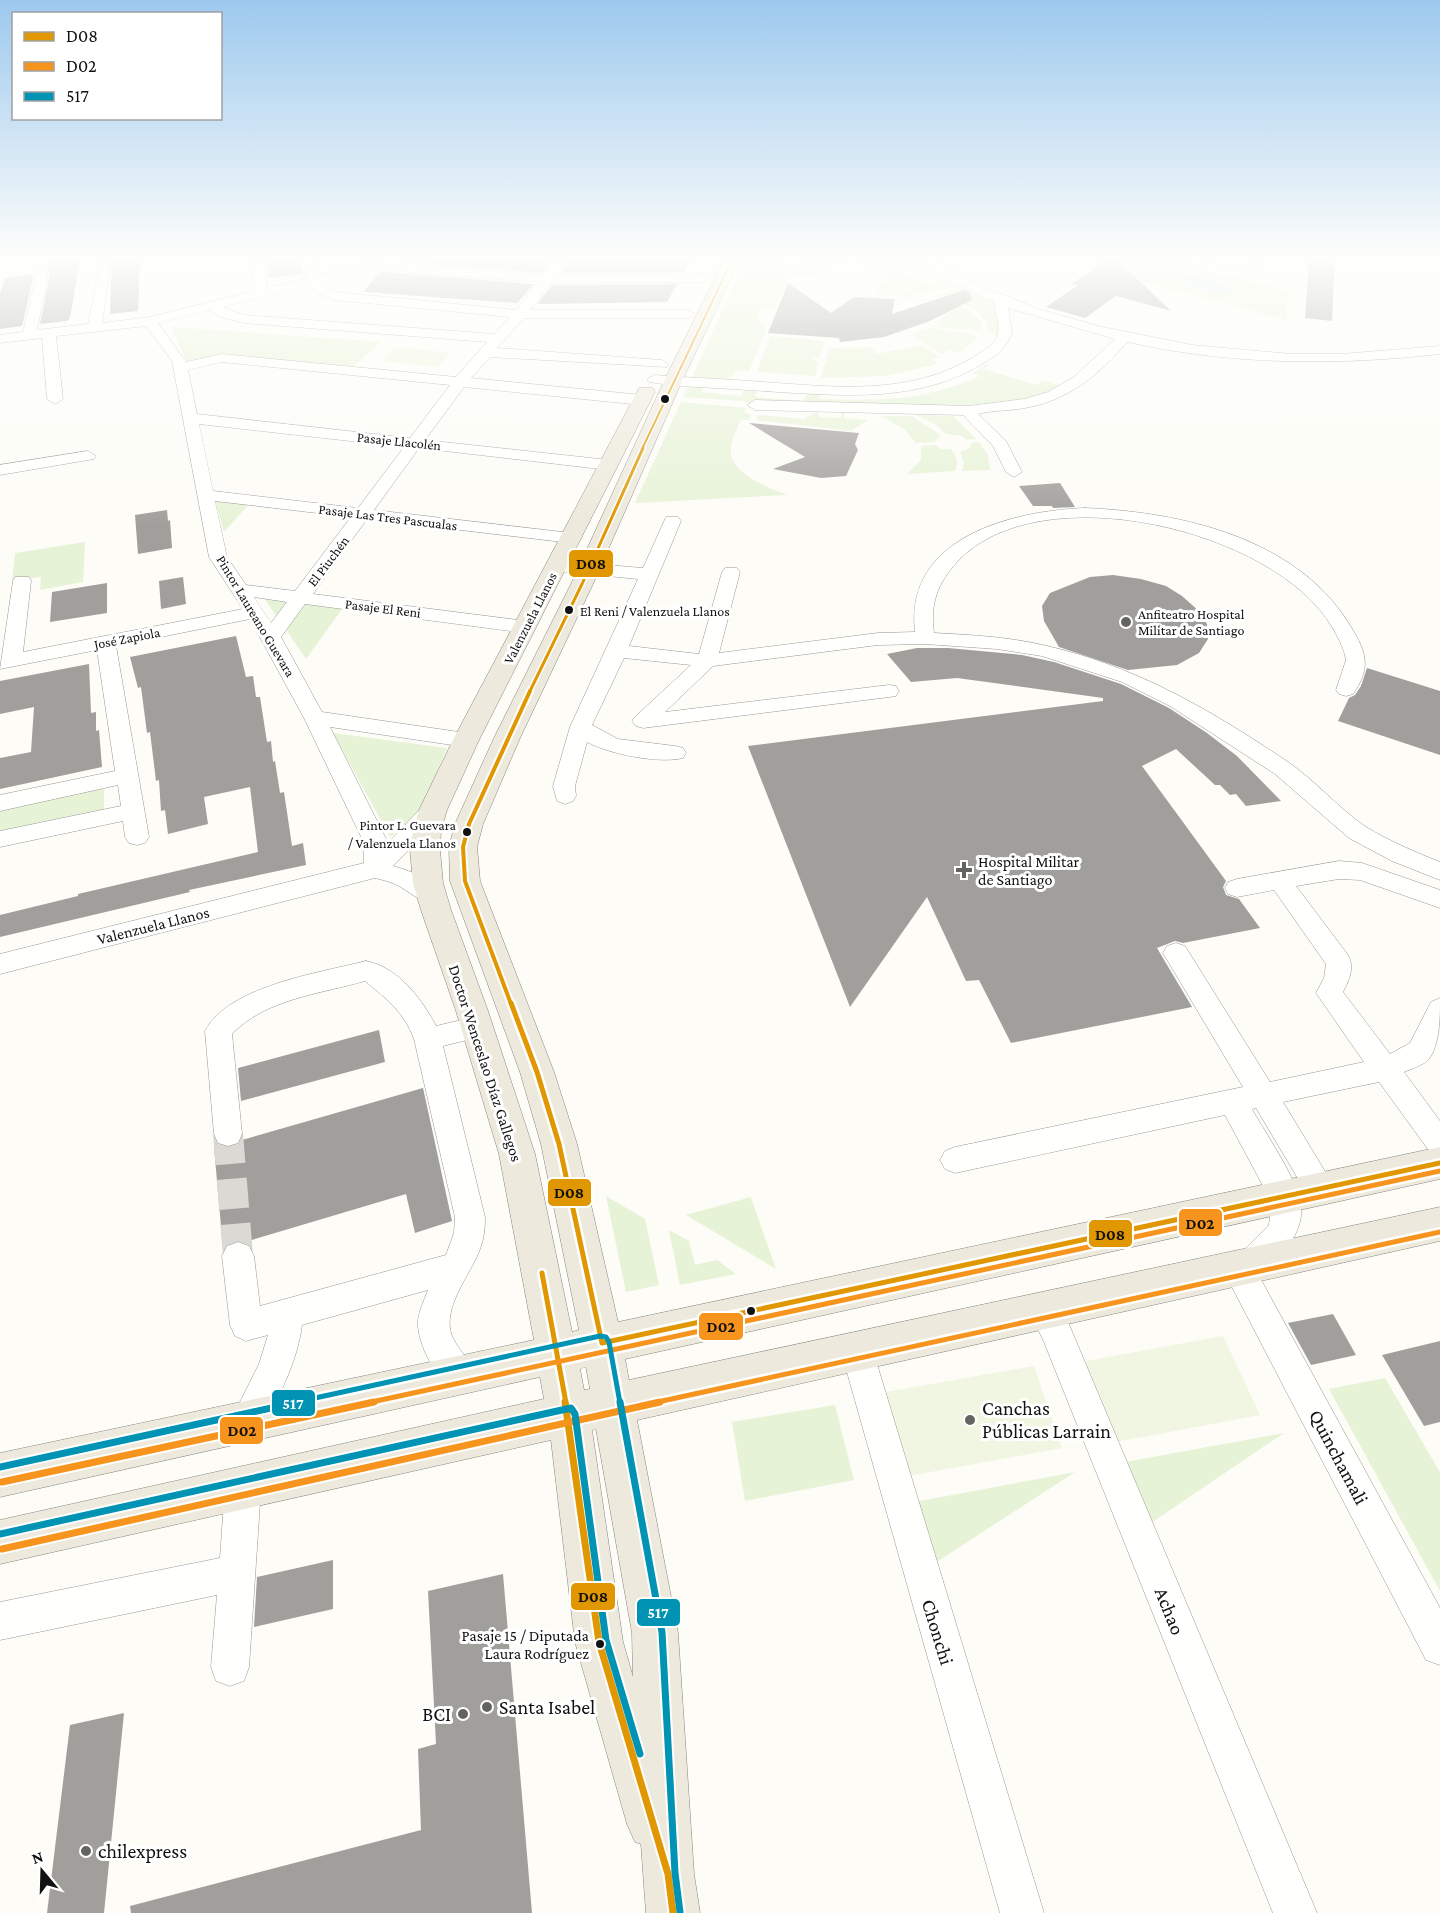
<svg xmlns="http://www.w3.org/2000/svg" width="1440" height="1913" font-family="'Crimson Pro',serif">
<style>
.green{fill:#e7f3d7}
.pitch{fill:#f0f6e1}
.water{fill:#cde8f7}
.building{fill:#a19f9c}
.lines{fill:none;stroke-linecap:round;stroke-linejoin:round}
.minor-tunnel{stroke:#dad9d4;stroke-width:30;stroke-dasharray:30 15;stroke-linecap:butt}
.minor-casing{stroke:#979795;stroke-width:1}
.major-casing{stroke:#858482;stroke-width:1}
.minor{fill:#fffffe;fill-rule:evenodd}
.major{fill:#ede9dc;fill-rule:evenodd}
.bus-1-far4-casing{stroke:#fff;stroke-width:4.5}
.bus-1-far3-casing{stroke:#fff;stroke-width:6}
.bus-1-far2-casing{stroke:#fff;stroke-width:8}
.bus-1-far1-casing{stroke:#fff;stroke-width:10}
.bus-1-casing{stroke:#fff;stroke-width:11}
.bus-2-far1-casing{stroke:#fff;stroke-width:10}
.bus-2-casing{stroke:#fff;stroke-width:11}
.bus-3-far1-casing{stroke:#fff;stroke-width:10}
.bus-3-casing{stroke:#fff;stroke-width:11}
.bus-1-far4{stroke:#e09702;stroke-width:2}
.bus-1-far3{stroke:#e09702;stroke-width:3}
.bus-1-far2{stroke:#e09702;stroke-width:4}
.bus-1-far1{stroke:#e09702;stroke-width:5}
.bus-1{stroke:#e09702;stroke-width:7}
.bus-2-far1{stroke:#f7941d;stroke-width:5}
.bus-2{stroke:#f7941d;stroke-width:7}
.bus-3-far1{stroke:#0093b3;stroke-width:5}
.bus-3{stroke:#0093b3;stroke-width:7}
.bus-dot{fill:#111;stroke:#fff;stroke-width:2}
.poi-dot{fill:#646362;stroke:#fff;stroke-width:2}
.labels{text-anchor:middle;stroke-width:6;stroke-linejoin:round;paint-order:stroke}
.far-street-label{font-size:14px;fill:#111;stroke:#fff}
.bus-label{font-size:14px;fill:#111;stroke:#fff;text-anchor:start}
.far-poi-label{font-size:14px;fill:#111;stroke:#fff;text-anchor:start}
.poi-label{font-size:16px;fill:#111;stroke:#fff;text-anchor:start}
.street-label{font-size:16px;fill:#111;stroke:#fff}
.near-bus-label{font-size:16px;fill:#111;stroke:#fff;text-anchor:end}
.near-poi-label{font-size:20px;fill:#111;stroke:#fff;text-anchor:start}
.near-street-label{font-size:20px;fill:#111;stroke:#fff}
.line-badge{stroke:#fff;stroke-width:2}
.badge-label{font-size:16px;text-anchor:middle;font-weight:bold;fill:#fff}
.pale-badge-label{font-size:16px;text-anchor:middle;font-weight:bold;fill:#111}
</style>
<rect width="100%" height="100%" fill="#fdfcf7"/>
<path class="green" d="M804 258H845L844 262 814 267 817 275H789L775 308 760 307 758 319 766 329 749 371 738 370 728 380 692 377 745 261 802 265Z
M859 258H914L928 267 923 269 917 267 903 275 931 284 944 279 995 304 999 314V336L988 333V325L980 314 960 302 947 297H934L957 288 952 287 920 295 907 288 881 280 889 272 858 263Z
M1130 258H1161L1287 291V320L1136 280 1137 276 1132 272 1140 267 1135 260Z
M879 282 905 289 917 298 875 295Z
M958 305C970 309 982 317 982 331L932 327Z
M171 327 381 342 354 366 224 355 187 363Z
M929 328 972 334 978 338 959 353 950 350 942 354 911 335Z
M770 336 825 341 820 357 812 359 818 363 815 376 757 372Z
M922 345 940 357 931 359 938 364 885 376 821 378 829 348 871 347 876 354Z
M987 364 989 365 983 369 1036 385 1042 381 1062 386 1037 398 980 405H751L744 401 683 397 690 384H704L701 392 741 396 744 388 758 389 755 397 804 401 807 393 820 394 819 399C873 401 929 401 979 376L973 373Z
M681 402 746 408 744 413 751 414 749 420 741 419C738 428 732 437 731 447 727 473 768 487 787 495L635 503Z
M816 412H819V417L841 418V412H844V418L868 420 851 431 756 420 758 415 804 419Z
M916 415 953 416 976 439 967 440 961 436 946 434 935 424Z
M881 416H911L941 435 934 442 916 443 904 429Z
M973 442H979L988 455 990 470 962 471 964 464 960 452 969 448Z
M935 445 941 449H951C957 456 959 463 955 471L907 474 921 460V446Z
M215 500 249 504 224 532Z
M85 542 83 582 40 590 41 577 12 581 15 553Z
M264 598 342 609 306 659Z
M333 733 447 748 420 812 390 837Z
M104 785V811L0 833V806Z
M606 1196 645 1219 659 1285 626 1292Z
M751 1197V1198L776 1269 686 1215Z
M669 1230 689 1241 695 1265 717 1260 736 1274 680 1285Z
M1385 1378 1440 1472V1591L1329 1389Z
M835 1405 854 1480 745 1501 732 1422Z
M1284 1433 1151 1523 1125 1462Z
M1075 1472 929 1567 909 1503Z"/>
<path class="pitch" d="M396 347 451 353 437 367 382 361Z
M1223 1336 1260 1415 1111 1443 1081 1362Z
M1034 1366 1062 1448 903 1477 881 1393Z"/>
<path class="water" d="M1189 276 1233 287 1223 295 1179 283Z"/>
<path class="building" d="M112 258H140L138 311 110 314Z
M266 258H299L303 274 268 278Z
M412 258H554L543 273 407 262Z
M572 258H690L684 272 562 273Z
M1111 258H1115L1171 311 1116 296 1085 318 1046 307 1078 285 1071 284Z
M1309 258H1335L1332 321 1305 318Z
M80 259 70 318 67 321 40 324 50 274 47 270 48 262Z
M381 271 385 272 534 284 517 303 363 292Z
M34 274 22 326 0 329V294L5 278Z
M788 283 831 313 854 297 895 299 892 314 964 290 969 292 972 300 930 321 884 337 840 342 839 338 768 333Z
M677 284 667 302 537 304 552 285Z
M749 423 859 433 855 444 858 450 846 476 821 478 773 469 805 457Z
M1060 483 1075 507 1053 508 1052 506H1033L1019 486Z
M167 510 168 521 170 520 172 548 138 554 135 515Z
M1113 575 1141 579 1166 586 1182 596 1199 611 1207 624 1208 639 1199 653 1177 665 1128 670 1059 647 1044 621 1042 606 1050 593 1090 577Z
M183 577 186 604 161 609 159 581Z
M107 583V613L50 622 52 592Z
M236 636 246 677 253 676 256 697H260L267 742 271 741 273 762 275 761 280 793 284 792 292 846 303 843 306 865 189 890 190 892 0 937V915L78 896V894L258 852 250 787 204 797 208 824 168 834 165 810 161 811 159 780 156 781 150 732 147 733 141 687 138 688 130 657Z
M917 648H948L1022 655 1054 662 1121 684 1169 708 1207 733 1237 756 1281 801 1246 806 1236 794 1230 795 1220 785H1215L1176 749 1142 766 1226 881 1223 887 1226 895 1239 899 1260 928 1183 943 1175 941 1157 948 1192 1007 1011 1043 979 980 966 981 927 897 850 1007 748 746 1103 701V698L957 678 911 682 887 654Z
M89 664 91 713 96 712V731L99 730 102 767 0 789V758L31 752 34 707 0 714V681Z
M1367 668 1440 691V755L1338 721 1349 698 1355 695 1361 686Z
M379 1030 385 1062 241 1101 238 1068Z
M423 1088 452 1221 415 1233 406 1194 245 1242 237 1240 226 1244 223 1249 214 1147 220 1146 229 1148 239 1145 242 1140Z
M1333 1314 1356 1355 1311 1365 1288 1323Z
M1440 1341V1422L1424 1426 1382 1355Z
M333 1560V1609L254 1627 257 1577Z
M503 1574 532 1913H131L130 1906 421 1830 418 1749 436 1744 428 1591Z
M124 1713 104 1913H47L70 1725Z"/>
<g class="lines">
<path class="minor-tunnel" d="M228 1134 238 1256"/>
<g class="minor-casing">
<path id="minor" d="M251 258H263L267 288 307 278 301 258H313L318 275 388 258H410L398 263 544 275 557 258H570L557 275 705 274 711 278 705 282 551 283 530 310H688L695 314 688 318H524L497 348 662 360 669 364 667 367 490 357 471 378 642 395 647 397 650 400 647 403 642 405 464 387 425 440 609 460 617 465 615 468 609 470 419 448 374 510 571 533 577 534 580 538 577 542 571 543 367 519 313 594 526 621 533 623 536 627 533 631 526 633 305 604 281 637 322 712 466 733 474 735 477 740 474 745 466 747 330 727 388 843 425 804 433 802 441 804 444 810 441 816 393 866C410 871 434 879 443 895L440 901C423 906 413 894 399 886 392 882 383 880 375 878L0 974V954L364 863V843L304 718 250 619 116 646 149 837 145 843 137 845 129 843 125 837 123 821 0 847V831L121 806 118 785 0 811V795L115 771 97 650 0 669 13 581 15 577H29L31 581 23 652 243 609 209 557 172 361 146 326 56 336 63 399 55 404 47 399 42 338 0 343V335L23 332 37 271 42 270 48 274 37 330 88 324 101 260H109L111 263 102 323 150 317 254 291ZM380 268 385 270 538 282 516 310 337 292 322 282ZM311 285 318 293 335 300 510 317 494 334 244 315 223 307ZM210 310 220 317 244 323 487 342 456 377 222 354 186 362 158 323ZM222 362 450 385 410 438 197 414 188 370ZM199 424 404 447 358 508 213 491ZM215 501 351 517 295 591 246 585 227 557ZM254 597 287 602 271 623Z
M918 258H933L972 282 1036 308 1098 326 1192 345 1291 354H1341L1440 346V354C1335 366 1231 365 1127 342 1099 375 1069 400 1025 408 1009 411 994 410 978 414L1006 441 1022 472 1014 477 1006 472 993 446 963 415 755 410 747 405 755 400 969 406 1024 399 1048 392 1074 377 1115 339 1008 308 1012 332C1008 347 996 356 982 364 919 402 849 396 778 392 742 389 705 388 669 385L649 382 647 379 654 375C690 378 727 379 763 382 835 387 908 396 972 358 980 353 992 347 996 338 1002 326 995 314 994 302L948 280Z
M1178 258C1184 258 1192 257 1198 259 1216 262 1233 275 1251 266L1249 258H1261L1264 268C1248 285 1194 272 1178 258Z
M88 451 96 456 94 459 0 475V465Z
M1085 508C1182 512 1298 538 1351 627 1367 653 1371 668 1353 694L1346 696 1339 694 1336 690 1346 660C1344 648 1338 637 1332 627 1275 529 1038 473 957 562 937 584 930 604 934 633 972 635 1010 637 1047 646 1138 667 1212 711 1288 762 1316 781 1338 808 1366 827 1389 841 1415 852 1440 862V880L1392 861 1349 838 1275 774 1170 706 1122 682 1042 656 997 649 925 644 878 645 713 666 665 712 889 685 896 686 899 691 896 696 889 697 643 728 636 726 632 721 636 716 691 665 624 658 592 725 618 739 675 746 683 748 686 753 683 758C659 764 609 754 587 742L575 786 576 796 573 801 565 804 557 801 553 786 570 727 638 579 557 571 551 570 548 566 551 562 557 561 643 568 666 517H678L681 521 629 646 699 654 722 572 725 568H737L740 572 719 653 878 633 915 632C904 537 1012 511 1085 508Z
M1339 861 1362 863 1440 890V908L1360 880 1339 879 1296 886 1348 955C1355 968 1349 980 1343 992L1390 1054 1410 1043 1431 1002 1440 998C1440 1017 1440 1044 1429 1059 1424 1065 1411 1069 1404 1072L1440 1121V1156L1430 1152 1379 1082 1283 1102 1335 1188 1331 1197 1320 1201 1309 1197 1256 1108 1252 1109C1265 1133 1300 1182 1301 1208 1302 1220 1298 1229 1293 1239 1287 1254 1273 1269 1259 1276L1440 1608V1665L1426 1660 1222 1268 1227 1258 1240 1254 1269 1225 1271 1207 1269 1197 1225 1115 955 1173 945 1169 940 1160 945 1151 955 1147 1243 1087 1163 953 1167 946 1176 943 1185 946 1270 1082 1364 1062 1316 993 1324 978 1326 964 1274 890 1237 897 1228 894 1225 888 1228 882 1237 879Z
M366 961C398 967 422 999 436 1026L478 1016 487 1019 491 1027 487 1035 443 1046 485 1217C485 1228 484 1238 480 1249 471 1274 441 1308 452 1336 458 1350 471 1361 477 1376L472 1388 460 1393C439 1384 420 1350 418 1326 417 1314 424 1301 428 1290L302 1325C297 1364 277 1400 259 1434L247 1439 235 1434 230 1422 259 1364 268 1335 246 1341 235 1336 230 1325 222 1256 227 1246 238 1242 249 1246 254 1256 260 1306 446 1255 454 1233 455 1217 414 1039C405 1013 386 998 365 981 320 994 265 999 232 1034L242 1134 238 1143 228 1146 218 1143 214 1134 205 1031C228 986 319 973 366 961Z
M1045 1295 1056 1299 1068 1322 1317 1913H1273L1044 1342 1029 1310 1034 1299Z
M857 1335 869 1340 873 1351 1044 1913H1000L841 1351 845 1340Z
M243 1470 255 1476 261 1488 249 1667 244 1681 230 1686 216 1681 211 1667 217 1595 0 1640V1602L220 1558 225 1488 231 1476Z"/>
</g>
<g class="major-casing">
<path id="major" d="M725 258H741L682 381 593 584 520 738 483 824 477 847 480 881 554 1072 577 1144 618 1322 1440 1147V1179L625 1359 629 1380 1440 1207V1241L637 1420 678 1633 694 1874 700 1913H646L641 1844 635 1842 627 1824 575 1642 551 1440 0 1564V1520L544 1399 540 1377 0 1497V1453L534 1340 499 1154 456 1011 421 910 413 883 410 850 413 830 419 810 453 740 637 392 639 388H653L655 392 479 740 447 810 441 830 440 850 443 883 451 910 488 1011 535 1154 572 1332 579 1330 541 1144 520 1072 450 881 449 847 455 824 494 738 571 584 664 381ZM586 1367 590 1389 584 1390 580 1369ZM596 1429 632 1633 633 1677 623 1642 592 1430Z"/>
</g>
<use href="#minor" class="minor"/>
<use href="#major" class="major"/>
<g class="bus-1-far4-casing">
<path id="bus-1-far4" d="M642 449 733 258"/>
</g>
<g class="bus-1-far3-casing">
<path id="bus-1-far3" d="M529 693 582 584 643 448"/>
</g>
<g class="bus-1-far2-casing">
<path id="bus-1-far2" d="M511 1004 465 881 463 847 469 824 530 691"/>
</g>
<g class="bus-1-far1-casing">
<path id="bus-1-far1" d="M511 1003 537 1072 559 1144 602 1343 1440 1163
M542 1273 566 1403"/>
</g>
<g class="bus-1-casing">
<path id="bus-1" d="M565 1402 599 1642 668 1874 673 1913"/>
</g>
<g class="bus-2-far1-casing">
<path id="bus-2-far1" d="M367 1403 1440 1171
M653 1403 1440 1232"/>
</g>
<g class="bus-2-casing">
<path id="bus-2" d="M2 1482 374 1402
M2 1549 660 1402"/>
</g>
<g class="bus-3-far1-casing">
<path id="bus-3-far1" d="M292 1403 600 1336 606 1337 609 1342 620 1403"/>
</g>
<g class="bus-3-casing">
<path id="bus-3" d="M620 1402 662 1632 675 1873 680 1912
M0 1467 299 1402
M0 1534 571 1408 575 1414 606 1640 640 1754"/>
</g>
<use href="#bus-1-far4" class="bus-1-far4"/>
<use href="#bus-1-far3" class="bus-1-far3"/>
<use href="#bus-1-far2" class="bus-1-far2"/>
<use href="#bus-1-far1" class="bus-1-far1"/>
<use href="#bus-1" class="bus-1"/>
<use href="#bus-2-far1" class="bus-2-far1"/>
<use href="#bus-2" class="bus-2"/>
<use href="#bus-3-far1" class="bus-3-far1"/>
<use href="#bus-3" class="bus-3"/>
</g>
<linearGradient id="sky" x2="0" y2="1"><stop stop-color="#9dc9ee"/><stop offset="0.49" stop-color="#fefefb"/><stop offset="1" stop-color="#fefefb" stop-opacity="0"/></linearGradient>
<rect width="1440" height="526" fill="url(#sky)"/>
<g class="bus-dot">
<circle cx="665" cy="399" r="5"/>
<circle cx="569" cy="610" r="5"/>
<circle cx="467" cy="832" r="5"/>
<circle cx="751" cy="1311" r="5"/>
<circle cx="600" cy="1644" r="5"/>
</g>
<g class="poi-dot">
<circle cx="1126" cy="622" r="6"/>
<path d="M961 861h6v6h6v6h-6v6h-6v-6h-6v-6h6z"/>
<circle cx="970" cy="1420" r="6"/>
<circle cx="487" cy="1707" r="6"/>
<circle cx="463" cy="1714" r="6"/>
<circle cx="86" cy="1851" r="6"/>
</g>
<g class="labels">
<g class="far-street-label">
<text transform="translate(399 441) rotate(6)" y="5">Pasaje Llacolén</text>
<text transform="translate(388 517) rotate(7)" y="5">Pasaje Las Tres Pascualas</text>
<text transform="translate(328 561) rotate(-53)" y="5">El Piuchén</text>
<text transform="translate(383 608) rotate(7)" y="5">Pasaje El Reni</text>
<text transform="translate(256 616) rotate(59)" y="5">Pintor Laureano Guevara</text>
<text transform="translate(530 618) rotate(-63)" y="5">Valenzuela Llanos</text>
<text transform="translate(127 638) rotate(-11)" y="5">José Zapiola</text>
</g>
<g class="bus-label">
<text x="580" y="616">El Reni / Valenzuela Llanos</text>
<text x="456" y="830" text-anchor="end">Pintor L. Guevara<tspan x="456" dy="18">/ Valenzuela Llanos</tspan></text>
</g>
<g class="far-poi-label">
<text x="1138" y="619">Anfiteatro Hospital<tspan x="1138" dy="16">Militar de Santiago</tspan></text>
</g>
<g class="poi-label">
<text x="978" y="867">Hospital Militar<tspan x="978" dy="18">de Santiago</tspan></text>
</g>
<g class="street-label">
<text transform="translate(153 925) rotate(-14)" y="6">Valenzuela Llanos</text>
<text transform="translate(486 1063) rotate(72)" y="6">Doctor Wenceslao Díaz Gallegos</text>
</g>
<g class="near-bus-label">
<text x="589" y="1641">Pasaje 15 / Diputada<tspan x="589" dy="18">Laura Rodríguez</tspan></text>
</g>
<g class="near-poi-label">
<text x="982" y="1415">Canchas<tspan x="982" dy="23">Públicas Larrain</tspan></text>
<text x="499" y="1714">Santa Isabel</text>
<text x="451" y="1721" text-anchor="end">BCI</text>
<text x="98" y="1858">chilexpress</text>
</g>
<g class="near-street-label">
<text transform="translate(1339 1457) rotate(62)" y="7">Quinchamali</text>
<text transform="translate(1170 1611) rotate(68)" y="7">Achao</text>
<text transform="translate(938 1632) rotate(73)" y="7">Chonchi</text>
</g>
</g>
<g class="line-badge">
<rect x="568" y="549" width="46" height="29" rx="6" fill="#e09702"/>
<rect x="547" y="1178" width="45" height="29" rx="6" fill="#e09702"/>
<rect x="1178" y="1208" width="45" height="29" rx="6" fill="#f7941d"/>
<rect x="1088" y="1219" width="45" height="29" rx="6" fill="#e09702"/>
<rect x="698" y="1312" width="46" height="29" rx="6" fill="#f7941d"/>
<rect x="271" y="1389" width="45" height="28" rx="6" fill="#0093b3"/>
<rect x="219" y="1416" width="45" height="29" rx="6" fill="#f7941d"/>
<rect x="570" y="1582" width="46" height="29" rx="6" fill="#e09702"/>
<rect x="636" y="1598" width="45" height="29" rx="6" fill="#0093b3"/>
</g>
<g class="badge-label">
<text x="293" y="1409">517</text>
<text x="658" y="1618">517</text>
</g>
<g class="pale-badge-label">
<text x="591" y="569">D08</text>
<text x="569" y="1198">D08</text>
<text x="1200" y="1229">D02</text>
<text x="1110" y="1240">D08</text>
<text x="721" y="1332">D02</text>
<text x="242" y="1436">D02</text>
<text x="593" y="1602">D08</text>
</g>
<rect x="12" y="12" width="210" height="108" fill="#ffffff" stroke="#a0a0a0" stroke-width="1.5"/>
<rect x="24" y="32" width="30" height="9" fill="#e09702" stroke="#a0a0a0" stroke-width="1.5"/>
<text x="66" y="42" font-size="18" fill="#111111">D08</text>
<rect x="24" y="62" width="30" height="9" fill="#f7941d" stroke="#a0a0a0" stroke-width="1.5"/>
<text x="66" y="72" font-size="18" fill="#111111">D02</text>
<rect x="24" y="92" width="30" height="9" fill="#0093b3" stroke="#a0a0a0" stroke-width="1.5"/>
<text x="66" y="102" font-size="18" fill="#111111">517</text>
<g transform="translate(42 1871) rotate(341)" stroke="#ffffff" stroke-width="4.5" paint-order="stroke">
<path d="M0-4.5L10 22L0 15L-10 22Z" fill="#111111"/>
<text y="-9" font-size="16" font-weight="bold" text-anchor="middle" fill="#111111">N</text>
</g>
</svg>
